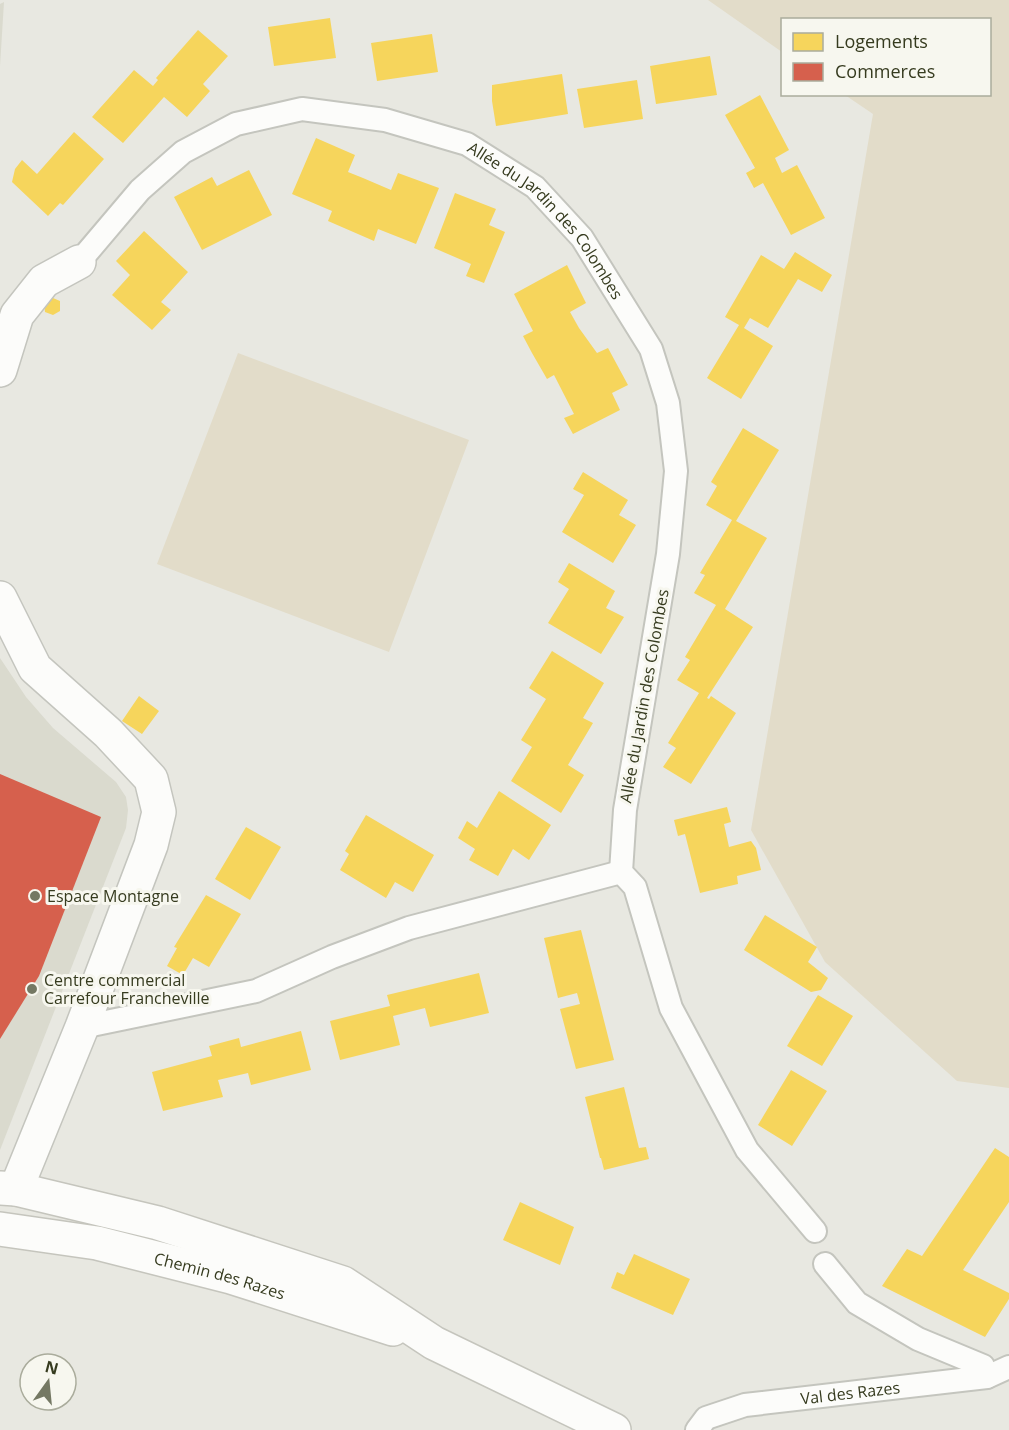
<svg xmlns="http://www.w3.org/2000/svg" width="1009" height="1430" font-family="'Open Sans',sans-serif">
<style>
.built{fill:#dadace}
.green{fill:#e2dcc9}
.homes{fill:#f6d55c}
.shops{fill:#d6604d}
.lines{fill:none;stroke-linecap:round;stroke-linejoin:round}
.lane-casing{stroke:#c4c5be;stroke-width:26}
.street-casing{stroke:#c4c5be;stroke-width:36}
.secondary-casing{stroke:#c5c5bd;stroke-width:36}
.lane{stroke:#fcfcfa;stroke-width:22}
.street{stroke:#fcfcfa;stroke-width:33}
.secondary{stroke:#fcfcfa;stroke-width:33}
.poi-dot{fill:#747863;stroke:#f7f7ef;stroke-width:2}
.labels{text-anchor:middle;stroke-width:6;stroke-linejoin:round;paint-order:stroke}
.street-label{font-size:16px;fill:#363b1f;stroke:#f7f7ef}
.poi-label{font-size:16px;fill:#363b1f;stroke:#f7f7ef;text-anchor:start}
</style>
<rect width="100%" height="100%" fill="#e8e8e1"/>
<path class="built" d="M4 2 0 66V4Z
M0 658 26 697 53 728 116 782 126 797 128 810 126 828 0 1150Z"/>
<path class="green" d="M708 0H1009V1088L957 1081 825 962 751 830 873 114 845 95 990 94V20H782V52Z
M238 353 469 440 389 652 157 564Z"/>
<path class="homes" d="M330 18 336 58 274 66 268 27Z
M198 30 228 56 203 84 210 91 187 117 164 97 123 143 92 117 134 70 153 86 158 80 156 78Z
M432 34 438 72 377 81 371 43Z
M710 56 717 95 656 104 650 66Z
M562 74 568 114 496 126 492 101V85Z
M637 80 643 119 584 128 577 89Z
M760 95 789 150 775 158 782 173 797 165 825 218 791 235 763 183 754 188 746 173 755 168 725 115Z
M74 132 104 159 63 205 60 203 48 216 12 182 15 169 22 160 37 174Z
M316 138 355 155 348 172 363 178 391 190 398 173 439 188 416 244 378 229 374 241 328 221 332 211 292 194Z
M249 170 272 215 202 250 174 197 212 177 217 186Z
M455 193 496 209 489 225 505 232 484 283 466 276 471 264 434 248Z
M144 231 188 272 161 302 171 310 152 330 112 295 130 275 116 261Z
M795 252 832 275 822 292 798 279 768 328 750 318 744 328 773 346 741 399 707 378 739 325 725 317 761 255 784 269Z
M567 265 586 303 570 312 579 328 597 353 608 348 628 385 612 393 620 410 573 434 564 418 574 414 554 375 547 379 532 353 523 336 533 331 514 294Z
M53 298 60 301V311L53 315 45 312 44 303Z
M743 428 779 450 736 521 767 538 725 609 753 627 707 698 709 699 711 696 736 713 691 784 663 767 676 748 668 743 699 693 677 680 690 660 685 657 716 605 694 593 705 575 700 573 732 520 706 505 717 486 711 482Z
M583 472 628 500 619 515 636 525 613 563 562 532 584 495 573 489Z
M569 563 615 591 606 608 624 617 601 654 548 623 569 589 558 582Z
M552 651 604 683 583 718 593 723 568 765 584 775 561 813 511 781 532 747 521 740 546 699 529 688Z
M139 696 159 711 142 734 122 721Z
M499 791 551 825 529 860 513 849 498 876 469 860 475 849 458 838 467 821 477 828Z
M727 807 731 822 724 824 729 847 751 841 756 848 761 870 737 876 738 884 700 893 685 834 678 836 674 820Z
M366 815 434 855 413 892 395 882 386 898 340 870 349 854 345 851Z
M246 827 281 847 250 900 215 879Z
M206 895 241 914 209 967 193 958 183 975 167 966 177 948 174 947Z
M765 915 817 947 808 962 828 978 821 990 811 992 744 950Z
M581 930 614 1060 576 1069 560 1009 580 1004 577 993 558 998 544 938Z
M479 973 489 1013 430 1027 425 1008 393 1016 400 1045 340 1060 330 1021 390 1006 387 995Z
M818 995 853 1016 822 1066 787 1046Z
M301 1031 311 1070 251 1085 248 1073 218 1080 223 1097 163 1111 152 1072 212 1056 209 1046 239 1038 241 1047Z
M791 1070 827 1091 792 1146 758 1125Z
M624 1087 639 1148 646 1147 649 1159 604 1170 601 1158H600L585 1097Z
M995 1148 1009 1157V1202L963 1270 1009 1293V1299L985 1337 882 1286 907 1249 922 1256Z
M520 1202 574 1227 560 1265 503 1240Z
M634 1254 690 1279 673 1315 611 1288 617 1272 624 1275Z"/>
<path class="shops" d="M0 774 101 817 39 976 0 1039Z"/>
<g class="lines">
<g class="lane-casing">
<g id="lane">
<path id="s1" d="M79 262 140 190 183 152 236 124 302 109 385 120 467 144 535 187 582 238 651 349 668 403 676 471 668 554 625 810 621 872 635 887 671 1008 747 1150 815 1231"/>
<path d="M82 1027 256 991 332 957 409 928 621 872"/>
<path d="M825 1264 857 1303 918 1339 983 1366 987 1377"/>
<path id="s2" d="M697 1430 706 1418 745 1405 987 1377 1009 1367"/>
</g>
</g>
<g class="street-casing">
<path id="street" d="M0 370 17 315 44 281 79 262
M0 598 35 668 108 733 151 779 159 812 151 845 82 1027 16 1189"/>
</g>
<g class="secondary-casing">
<g id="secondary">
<path d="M0 1188 16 1189 158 1223 343 1283 434 1343 614 1430"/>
<path id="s3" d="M0 1229 97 1243 231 1277 393 1329"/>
</g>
</g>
<use href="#lane" class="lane"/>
<use href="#street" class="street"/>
<use href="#secondary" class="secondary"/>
</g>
<g class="poi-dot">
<circle cx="35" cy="896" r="6"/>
<circle cx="32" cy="989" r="6"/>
</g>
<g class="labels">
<g class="street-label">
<text dy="6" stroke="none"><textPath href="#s1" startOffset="560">Allée du Jardin des Colombes</textPath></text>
<text transform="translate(644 696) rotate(-80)" y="6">Allée du Jardin des Colombes</text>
<text dy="6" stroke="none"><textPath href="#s3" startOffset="225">Chemin des Razes</textPath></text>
<text dy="6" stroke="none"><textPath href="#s2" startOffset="162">Val des Razes</textPath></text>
</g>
<g class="poi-label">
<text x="47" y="902">Espace Montagne</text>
<text x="44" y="986">Centre commercial<tspan x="44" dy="18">Carrefour Francheville</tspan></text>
</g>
</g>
<rect x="781" y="18" width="210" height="78" fill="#f7f7ef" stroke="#aaac9c" stroke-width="1.5"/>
<rect x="793" y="33" width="30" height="18" fill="#f6d55c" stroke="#aaac9c" stroke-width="1.5"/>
<text x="835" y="48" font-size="18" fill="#363b1f">Logements</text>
<rect x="793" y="63" width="30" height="18" fill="#d6604d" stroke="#aaac9c" stroke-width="1.5"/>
<text x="835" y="78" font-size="18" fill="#363b1f">Commerces</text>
<g transform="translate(48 1382) rotate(15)"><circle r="28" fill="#f7f7ef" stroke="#aaac9c" stroke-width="1.5"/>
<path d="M0-4.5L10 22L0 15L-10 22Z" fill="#747863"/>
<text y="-9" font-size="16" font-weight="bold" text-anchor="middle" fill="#363b1f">N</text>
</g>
</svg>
